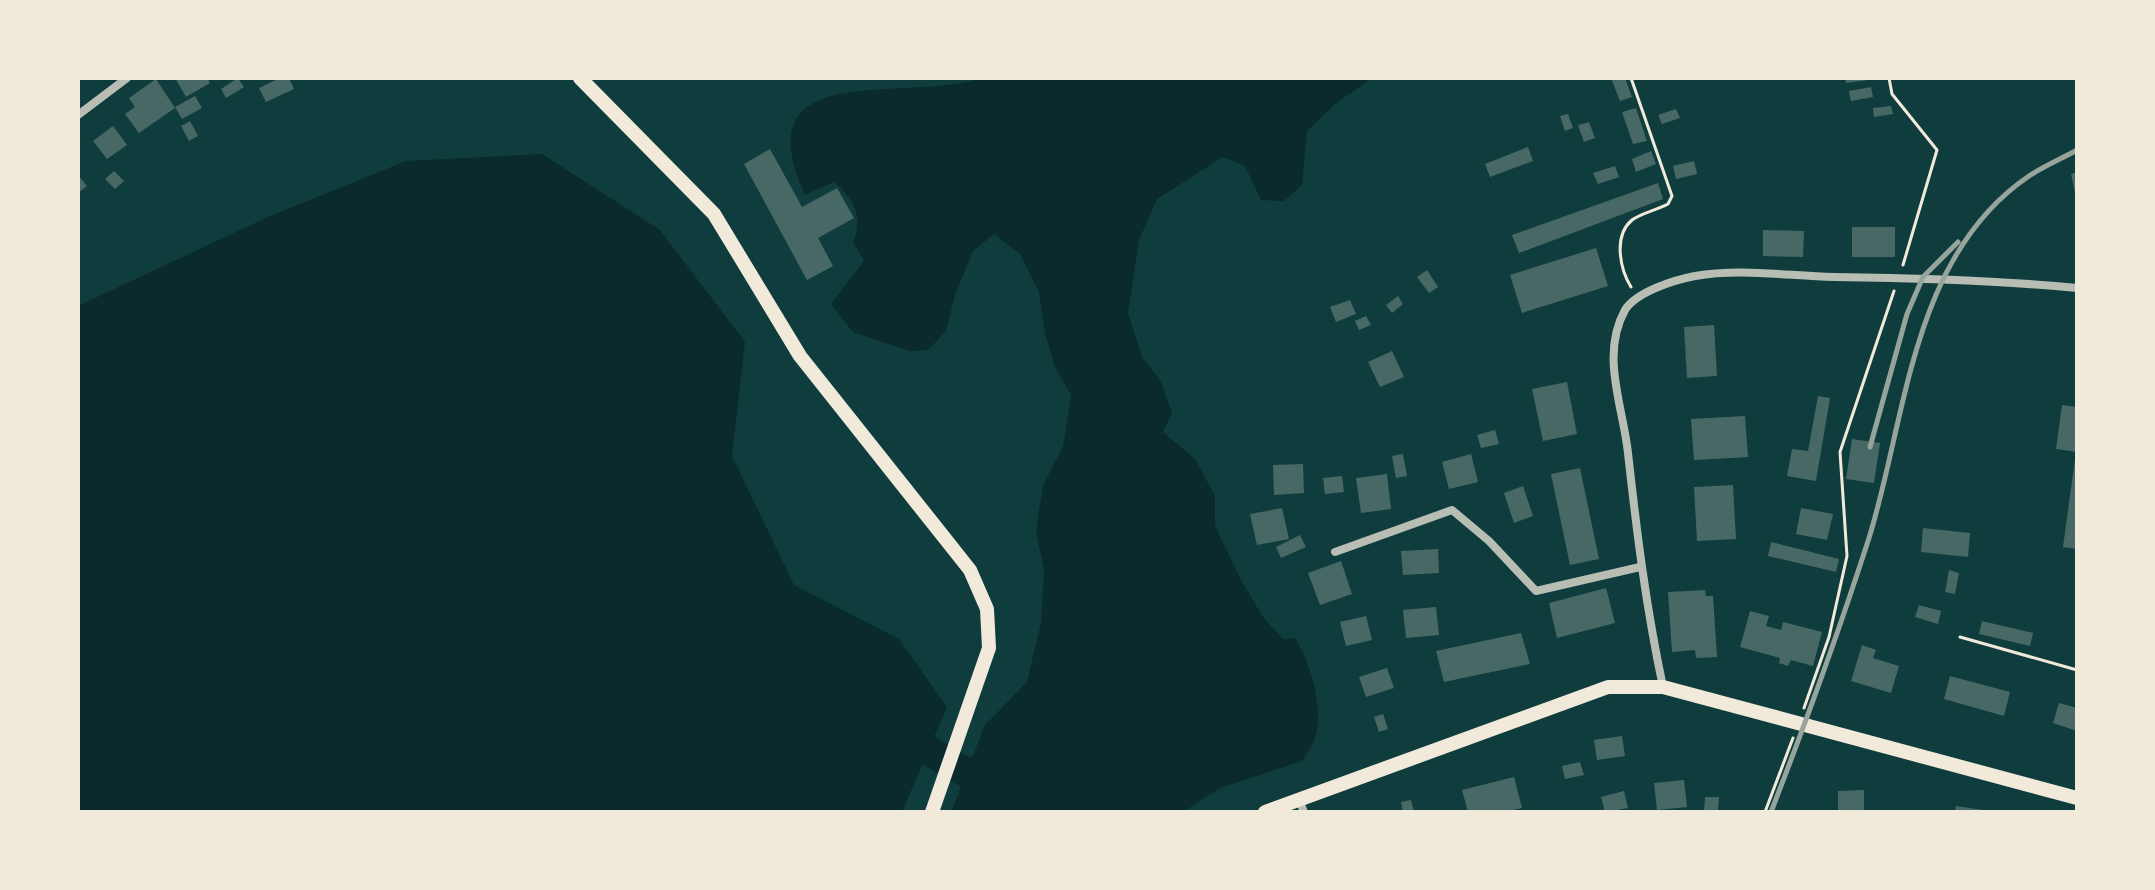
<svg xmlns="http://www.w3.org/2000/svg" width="2155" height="890" font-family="Rubik,sans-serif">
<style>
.water{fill:#0a2a2b}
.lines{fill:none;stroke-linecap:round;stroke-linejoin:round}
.river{stroke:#0a2a2b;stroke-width:30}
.building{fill:#486865}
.path{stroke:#f1e9da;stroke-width:3}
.minor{stroke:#b8beb3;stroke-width:8}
.secondary{stroke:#f1e9da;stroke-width:14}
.rail{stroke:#97a49c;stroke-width:5}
</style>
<rect width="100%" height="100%" fill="#0f3d3e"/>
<path class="water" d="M980 78H1372L1335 104 1307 131 1302 185 1284 201 1261 200 1245 166 1223 157 1157 199 1139 240 1128 313 1142 357 1161 382 1172 413 1163 432 1195 459 1215 496V526L1241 580 1263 617 1283 639 1295 638C1311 664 1324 708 1315 738 1313 746 1306 754 1302 761L1220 788 1183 812 952 810 985 725 1027 682 1041 623 1044 570 1036 531 1043 485 1063 447 1071 395 1055 367 1045 333 1039 292 1020 254 994 234 973 251 955 295 946 331 928 350 909 351 853 332 831 304 864 261 853 242C864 217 854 199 834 182L805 195C741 55 908 104 980 78Z
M542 154 660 230 745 342 732 456 794 585 899 639 947 707 902 812H78V306L270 216 406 161Z"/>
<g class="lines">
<path class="river" d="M895 730 961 770 1005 783"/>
</g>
<path class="building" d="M175 78H207L210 83 186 97Z
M238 78 244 87 226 98 221 89Z
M280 78H289L294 89 266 102 259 88Z
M1611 78H1625L1632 97 1620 101Z
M1845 78H1869V80L1846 83Z
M156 79 175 108 139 133 125 114 135 107 129 98Z
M1871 87 1873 97 1851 101 1849 91Z
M195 96 202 108 182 119 175 107Z
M1891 106 1893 114 1874 117 1873 108Z
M1636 108 1647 141 1633 144 1622 112Z
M1676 109 1680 118 1662 124 1658 115Z
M1568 114 1573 128 1565 131 1560 116Z
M190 121 198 136 189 141 181 126Z
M1589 122 1595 138 1584 142 1578 125Z
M113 126 127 145 107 159 93 141Z
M1528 147 1533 161 1490 177 1485 164Z
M770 149 802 207 837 188 854 218 818 238 833 266 807 280 744 164Z
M1651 151 1656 164 1636 172 1632 159Z
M1694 161 1697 174 1676 179 1673 166Z
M1615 166 1619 177 1598 184 1593 173Z
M114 171 124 181 115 189 105 179Z
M2077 172V197H2076L2071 174Z
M78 175 87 186 78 193Z
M1658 183 1663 199 1519 253 1512 235Z
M1852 227H1895V257H1852Z
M1763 230 1804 231 1803 257 1763 256Z
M1596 248 1608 286 1522 313 1510 275Z
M1427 270 1438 287 1429 293 1417 277Z
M1398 296 1403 304 1392 313 1386 305Z
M1350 300 1356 314 1336 322 1330 307Z
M1366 316 1371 325 1359 330 1355 321Z
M1714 325 1717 376 1687 378 1684 327Z
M1392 351 1404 377 1380 387 1368 362Z
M1567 382 1577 434 1543 441 1532 389Z
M1818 396 1830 398 1816 481 1787 476 1792 449 1808 451Z
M2062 405 2077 407V452L2056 449Z
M1745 416 1748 457 1694 460 1691 419Z
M1495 430 1499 444 1481 448 1477 435Z
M1852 439 1880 443 1874 483 1846 479Z
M1403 454 1407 476 1396 478 1392 456Z
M1471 454 1478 482 1449 489 1442 462Z
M2075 459H2077V549L2063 547Z
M1303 464 1304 493 1274 495 1273 465Z
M1580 468 1599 559 1570 565 1551 474Z
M1387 474 1391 509 1361 513 1356 478Z
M1342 476 1344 492 1325 494 1323 478Z
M1733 485 1736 539 1697 541 1694 487Z
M1523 486 1533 516 1514 523 1504 493Z
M1282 508 1289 539 1257 545 1250 514Z
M1801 508 1833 514 1827 540 1796 534Z
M1923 528 1970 533 1968 557 1921 552Z
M1300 535 1306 547 1281 558 1276 547Z
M1771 542 1839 559 1836 572 1768 556Z
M1438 549 1439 573 1403 575 1401 551Z
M1341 561 1352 594 1320 605 1308 573Z
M1949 570 1959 573 1955 594 1945 592Z
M1606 588 1615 623 1557 638 1549 603Z
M1705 590 1706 596H1713L1717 657 1696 658 1695 650 1672 652 1668 592Z
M1919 605 1941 611 1938 624 1915 617Z
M1436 607 1439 635 1406 638 1403 610Z
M1750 611 1769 616 1766 626 1781 630 1783 622 1822 632 1813 666 1791 660 1788 666 1779 663 1780 658 1740 647Z
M1366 616 1372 640 1346 646 1340 622Z
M1982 621 2033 633 2030 646 1979 634Z
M1521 633 1530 664 1444 682 1436 651Z
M1862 645 1876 650 1873 658 1899 666 1891 693 1851 681Z
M1387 668 1394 688 1366 697 1359 677Z
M1950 676 2010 692 2004 716 1944 699Z
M2059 703 2077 708V731L2053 723Z
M1383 714 1388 729 1379 732 1374 717Z
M1622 736 1625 756 1597 760 1594 740Z
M1580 762 1584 775 1565 779 1562 766Z
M1514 777 1522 808 1504 812H1468L1462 790Z
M1684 780 1687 807 1657 810 1654 783Z
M1864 790V812H1838V791Z
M1624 791 1628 808 1605 812 1601 797Z
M1705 797H1719L1718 812H1704Z
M1411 800 1414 812H1403L1401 802Z
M1956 806 1982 810V812H1955Z"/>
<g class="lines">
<path class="path" d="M1889 78 1892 94 1937 150 1903 265
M1631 287C1620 269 1613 236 1632 220 1641 213 1657 210 1668 204L1672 196 1631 78
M1960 637 2077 670
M1804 708 1829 637 1847 556 1840 452 1894 291
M1765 812 1793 738"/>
<path class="minor" d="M78 115 127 78
M1335 552 1452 510 1489 541 1536 591 1640 567
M1663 687C1646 607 1637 534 1628 453 1623 406 1600 355 1625 310 1636 292 1674 280 1695 276 1740 268 1788 276 1834 277 1916 278 1996 280 2077 288
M1299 800 1304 812"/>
<path class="secondary" d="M580 78 714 214 800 356 970 570 987 609 989 648 932 812
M1265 812 1608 687H1663L2077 798"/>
<path class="rail" d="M1870 447 1907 314 1923 277 1958 242
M1771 812C1806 722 1839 631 1869 538 1907 416 1911 256 2029 176 2044 166 2061 159 2077 150"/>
</g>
<rect width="2155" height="890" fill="none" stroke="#f1e9da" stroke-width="160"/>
</svg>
